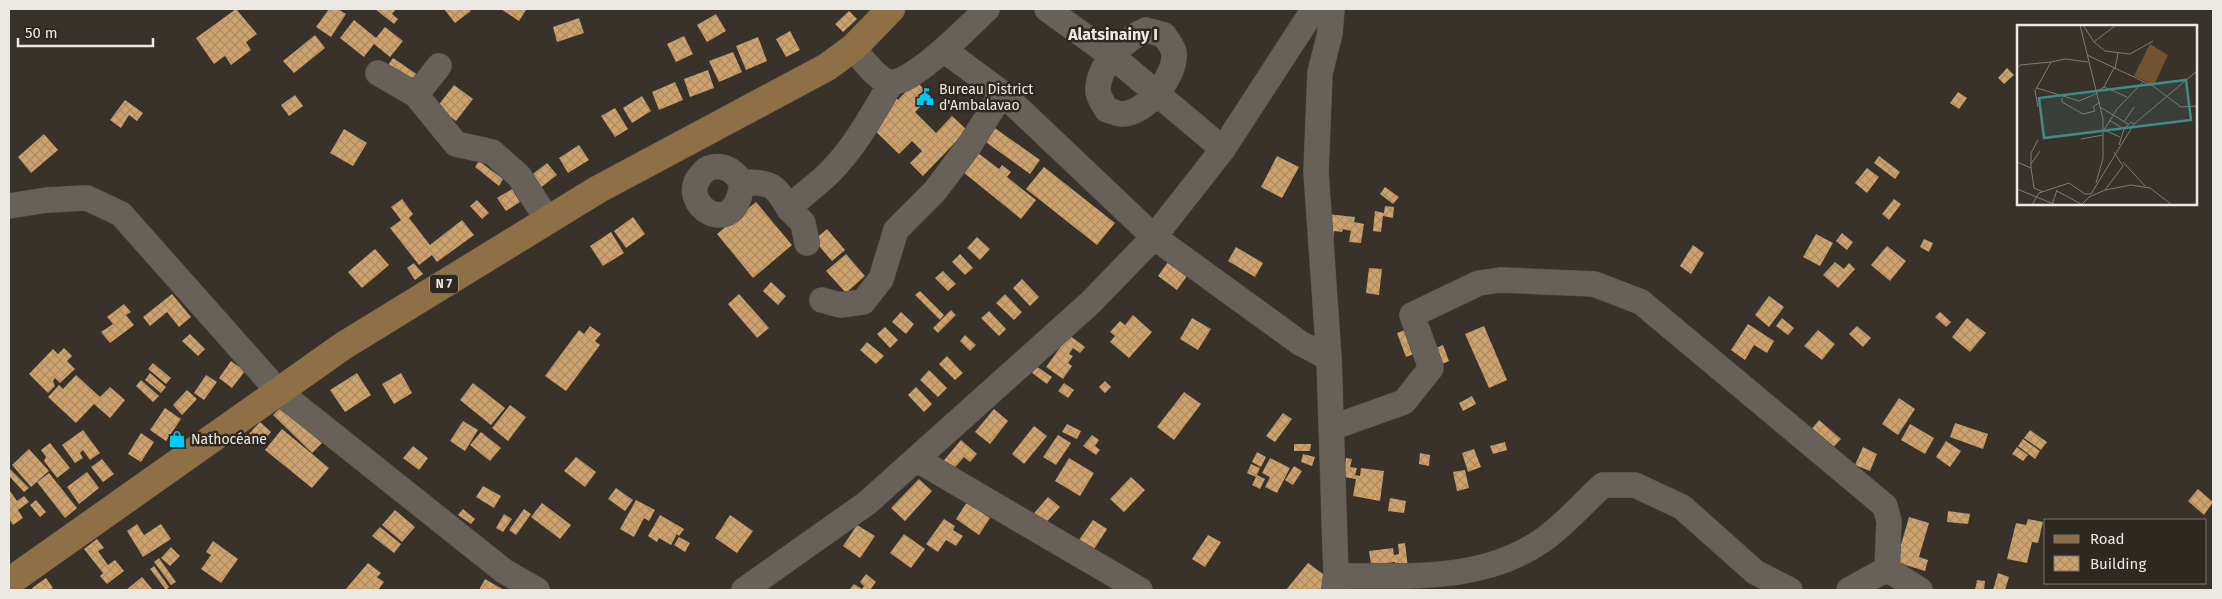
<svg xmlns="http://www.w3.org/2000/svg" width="2222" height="599" font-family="'Fira Sans',sans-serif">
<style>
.building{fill:url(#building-cross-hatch)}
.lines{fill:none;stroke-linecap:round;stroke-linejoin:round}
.minor-casing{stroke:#555049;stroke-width:26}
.major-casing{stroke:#555049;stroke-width:29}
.minor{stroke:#686159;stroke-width:25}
.major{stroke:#8f6f45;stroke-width:28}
.labels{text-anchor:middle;stroke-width:5;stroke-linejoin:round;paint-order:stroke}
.shield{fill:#2f2821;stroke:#b3aea9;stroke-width:1}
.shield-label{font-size:12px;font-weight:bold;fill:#ece8e3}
.poi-label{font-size:14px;fill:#ece8e3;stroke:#2f2821;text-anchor:start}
.quarter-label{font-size:16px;font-weight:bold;fill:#ece8e3;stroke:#2f2821}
.inset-road{fill:none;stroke:#817b75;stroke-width:1}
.view{fill:#3b8d85;fill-opacity:0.15;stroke:#3b8d85;stroke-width:2.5}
.inset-edge{fill:none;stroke:#ece8e3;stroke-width:2.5}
</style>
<defs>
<pattern id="building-cross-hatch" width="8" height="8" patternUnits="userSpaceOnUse" patternTransform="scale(1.25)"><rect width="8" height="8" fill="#cda26d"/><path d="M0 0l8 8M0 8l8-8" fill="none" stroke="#ac8b63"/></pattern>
</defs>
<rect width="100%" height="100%" fill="#39322b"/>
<path class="building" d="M236 9 257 34 246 42 251 50 231 65 225 56 214 64 196 38Z
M329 9H338L346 14 331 37 316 27Z
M375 9H396L392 14 398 19 394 24Z
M444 9H469L471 11 455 23Z
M501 9H525L526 10 519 21Z
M849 11 857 19 843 32 835 24Z
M716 14 726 31 707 42 697 25Z
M579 18 584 33 557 42 553 27Z
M354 20 376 38 385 27 403 41 390 57 374 44 364 57 340 38Z
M790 31 800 50 786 57 776 39Z
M315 35 325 48 294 73 283 61Z
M684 36 693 54 676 62 667 44Z
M758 37 767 61 746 70 736 46Z
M733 52 742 72 719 82 709 61Z
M393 58 418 75 411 86 386 68Z
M2007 68 2014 75 2004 84 1998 78Z
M708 70 714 88 690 97 684 79Z
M916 81 931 96 915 112 936 133 952 116 967 130 923 176 910 163 922 151 912 141 899 154 872 128 896 97 898 100Z
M675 82 683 100 659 110 652 92Z
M454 85 473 99 456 121 437 107Z
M1958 92 1967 98 1959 109 1950 103Z
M295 95 303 106 289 116 281 105Z
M642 96 651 111 632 123 623 108Z
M125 100 143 113 137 121 129 115 121 128 110 120Z
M615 108 628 129 615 137 601 116Z
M992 126 1040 160 1030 174 983 140Z
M344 129 367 143 353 166 330 153Z
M44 134 58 150 31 173 18 157Z
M579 145 589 160 568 173 559 158Z
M978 153 999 169 1002 165 1011 172 1007 177 1036 200 1021 219 963 172Z
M1277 156 1299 167 1282 198 1261 187Z
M1879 156 1900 172 1895 179 1874 163Z
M479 161 503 179 499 186 475 167Z
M547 163 557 175 539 189 529 177Z
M1044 167 1115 223 1097 245 1026 189Z
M1867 168 1879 177 1867 193 1855 183Z
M1385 187 1399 197 1393 204 1380 194Z
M512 189 520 202 506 211 497 198Z
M402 199 413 214 409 218 430 245 462 220 474 235 437 262 432 255 419 265 390 228 401 220 391 207Z
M1894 199 1901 204 1889 220 1882 214Z
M477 200 489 213 482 219 470 206Z
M756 202 792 245 753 278 717 234Z
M1385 206 1394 207 1393 218 1383 216 1381 232 1373 231 1375 211 1384 213Z
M1327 214 1355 217 1354 222 1364 224 1361 243 1349 242 1351 231 1343 229 1342 232 1334 231 1333 241Z
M633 217 645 234 626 248 614 231Z
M827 229 845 250 832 261 814 240Z
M611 232 624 253 603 266 590 246Z
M1842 233 1853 242 1847 250 1836 241Z
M1816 234 1833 243 1820 266 1803 257Z
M977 237 990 249 980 260 967 248Z
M1924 239 1933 243 1929 252 1920 247Z
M1693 245 1704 253 1691 274 1680 266Z
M1887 246 1906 261 1890 281 1871 265Z
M1236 247 1263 263 1255 277 1228 261Z
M375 249 389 265 362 288 348 272Z
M846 254 865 276 846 293 826 271Z
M960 254 973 268 965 275 952 262Z
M1168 262 1187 276 1177 290 1158 276Z
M1835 262 1844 269 1849 263 1855 269 1838 288 1823 275Z
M414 263 423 274 415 280 407 268Z
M1369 268 1382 269 1379 295 1366 293Z
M943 271 956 284 948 291 935 278Z
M1022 279 1039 297 1030 306 1013 288Z
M771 282 786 296 778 305 763 291Z
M920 291 944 315 940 320 915 295Z
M172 294 191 317 179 327 167 312 150 326 143 317Z
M739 294 769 328 757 338 728 304Z
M1005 294 1022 312 1014 320 996 303Z
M1769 296 1784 307 1769 327 1755 315Z
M124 304 131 312 126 315 134 325 110 343 101 332 113 324 107 317Z
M951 310 956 315 938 333 933 328Z
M989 311 1006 329 999 336 981 318Z
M901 312 914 324 906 334 892 322Z
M1940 312 1951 322 1946 327 1935 317Z
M1133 315 1152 332 1129 358 1110 342 1115 336 1110 332 1120 321 1125 325Z
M1192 318 1211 329 1198 350 1180 339Z
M1782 318 1794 328 1788 335 1776 326Z
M1967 318 1986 333 1970 352 1952 337Z
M1748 324 1774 341 1767 353 1754 345 1745 360 1731 350Z
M590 326 601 334 595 341 600 345 566 391 545 376 579 330 584 334Z
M1484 326 1507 380 1489 388 1465 334Z
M1857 326 1871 338 1863 347 1849 334Z
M885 327 898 340 890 348 877 334Z
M1413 327 1422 351 1406 357 1397 333Z
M1818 330 1835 344 1822 360 1804 346Z
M190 334 205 349 198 356 182 341Z
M965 335 976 345 970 351 960 341Z
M1069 335 1085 347 1080 353 1073 348 1069 354 1073 356 1068 363 1072 366 1063 379 1046 367Z
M867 342 884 356 876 364 860 350Z
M1443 345 1449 361 1436 367 1429 351Z
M64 348 72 356 67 361 75 369 60 383 55 378 53 381 55 386 48 393 29 374 53 349 58 354Z
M947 356 963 373 955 380 939 364Z
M231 361 245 371 232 388 219 378Z
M153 363 171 378 166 384 148 369Z
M1036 366 1052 377 1047 384 1032 373Z
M929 370 947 388 938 397 920 380Z
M150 373 166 387 161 393 145 380Z
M357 373 371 395 345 412 330 390Z
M401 373 412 393 394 404 382 384Z
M76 375 100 397 110 387 125 400 110 418 94 404 76 423 48 397 59 385 63 389Z
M206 375 217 382 204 400 194 393Z
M141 380 159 396 153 402 136 386Z
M1105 381 1111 387 1105 393 1099 387Z
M473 383 505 408 491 425 460 400Z
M1064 383 1074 390 1068 398 1058 391Z
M916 387 932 404 924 412 908 395Z
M187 390 197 399 182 415 173 405Z
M1184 392 1201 404 1174 440 1157 427Z
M1472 396 1476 404 1463 411 1459 403Z
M1899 398 1915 409 1898 435 1882 424Z
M283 405 322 443 312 453 273 415Z
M510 405 526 417 508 441 492 428Z
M165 408 181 419 166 441 150 430Z
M994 409 1008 421 990 444 975 432Z
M1283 413 1292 419 1275 442 1266 436Z
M1819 420 1841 439 1831 450 1809 432Z
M463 421 478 430 465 451 450 441Z
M260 422 271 432 260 445 248 435Z
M1955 423 1988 434 1983 449 1950 437Z
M1067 424 1081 431 1077 439 1062 432Z
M1910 424 1934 438 1925 454 1901 440Z
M1034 426 1047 436 1024 464 1012 454Z
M282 429 329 468 312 488 265 450Z
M83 430 100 453 90 460 83 450 80 453 83 458 75 463 62 445Z
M2030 430 2047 442 2041 450 2024 438Z
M481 432 501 448 490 461 470 445Z
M141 433 154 442 141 462 128 454Z
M1058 435 1071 443 1056 465 1043 457Z
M1092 435 1099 440 1095 446 1100 450 1096 455 1083 446Z
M2023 439 2040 451 2035 459 2018 446Z
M961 440 977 454 970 462 964 457 950 473 940 465Z
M1946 441 1961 451 1950 467 1936 457Z
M1505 442 1507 450 1493 454 1490 446Z
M50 443 70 468 57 478 44 461 46 457 41 450Z
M1294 444H1311L1310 451H1294Z
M413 446 428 458 419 470 403 458Z
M1863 447 1877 454 1870 471 1855 465Z
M2017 447 2028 455 2023 461 2012 454Z
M29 449 49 471 31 487 12 465Z
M1474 449 1481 467 1468 472 1462 453Z
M1257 452 1266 457 1261 467 1252 462Z
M1420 453 1430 455 1429 466 1419 464Z
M1303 454 1315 457 1312 466 1301 462Z
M576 457 596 472 585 487 564 471Z
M1069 458 1094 473 1080 496 1055 481Z
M1270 458 1290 468 1277 493 1265 487 1270 477 1262 473Z
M1346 458 1352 459 1350 467 1357 468 1355 475 1360 476 1361 468 1384 471 1380 501 1353 496 1356 479 1343 477Z
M102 459 114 474 103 482 91 467Z
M1251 464 1260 468 1256 477 1247 473Z
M1294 466 1302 471 1293 485 1285 480Z
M9 468 29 488 24 492 9 476Z
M1465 470 1469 488 1457 491 1453 472Z
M87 472 99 488 79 504 67 487Z
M49 473 77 508 65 518 37 482Z
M1257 475 1265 479 1260 489 1252 485Z
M1131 477 1145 490 1124 512 1110 499Z
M919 479 932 491 905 521 891 508Z
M483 486 501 496 494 508 476 497Z
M616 488 633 500 625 511 608 499Z
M2198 489 2213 502 2204 515 2188 501Z
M10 491 17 501 24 496 29 502 18 510 23 518 13 525 9 519Z
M1048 497 1060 507 1041 528 1030 518Z
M1390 498 1406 501 1404 513 1388 511Z
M36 500 46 512 40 517 30 505Z
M636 500 655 510 649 521 644 518 634 537 620 529Z
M967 502 990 518 979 535 956 519Z
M542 503 571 525 560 539 531 517Z
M463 509 475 519 471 524 458 515Z
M524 509 531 514 516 535 509 530Z
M395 510 415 527 402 542 382 525Z
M1948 511 1970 514 1968 524 1947 522Z
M504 514 512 519 503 532 496 528Z
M660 515 684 529 679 536 677 534 671 545 659 538 657 542 648 536Z
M730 515 753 531 737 553 715 538Z
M1909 517 1929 523 1919 557 1928 560 1925 571 1896 562Z
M944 519 955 526 953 530 963 536 956 546 946 540 938 552 926 544Z
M2028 519 2043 522 2038 543 2032 542 2027 563 2007 559 2016 523 2026 525Z
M1093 520 1107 529 1089 557 1074 547Z
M137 524 144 535 161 524 171 539 143 557 127 531Z
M857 525 875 536 860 558 843 546Z
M380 527 401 544 394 553 372 536Z
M904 534 925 549 911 568 890 553Z
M1208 535 1221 542 1205 567 1192 559Z
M679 537 690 543 685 552 674 545Z
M97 539 104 548 98 551 108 565 115 560 124 571 107 584 100 576 103 573 84 549Z
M213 541 238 559 221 583 201 569 211 555 206 552Z
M1405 543 1408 568 1396 569 1395 562 1371 565 1369 551 1393 548 1394 555 1399 554 1398 544Z
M171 547 180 556 170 566 161 558Z
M159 558 176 582 171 585 154 562Z
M368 563 381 573 377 577 384 582 378 590H345Z
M1308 563 1331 580 1323 590H1286Z
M154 566 169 587 166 590 150 569Z
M1998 573 2009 577 2005 590H1993Z
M866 574 876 582 870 590H849L854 584 862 589 864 586 860 582Z
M142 577 153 590H126Z
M46 578 53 588 50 590H33L32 588Z
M485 579 504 590H479Z
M1977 580 1985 581 1984 590H1975Z"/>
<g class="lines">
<g class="minor-casing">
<path id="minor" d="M1047 9 1112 56 1223 149
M1332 9 1330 33 1320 73 1316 172 1329 358 1336 576 1334 590
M1146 30 1164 35C1167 40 1173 47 1174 52 1177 75 1146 114 1122 114 1118 114 1112 111 1107 110 1104 105 1099 98 1098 92 1097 66 1123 40 1146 30Z
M853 48C862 58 876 79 889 82 910 87 971 24 987 9
M944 50 1002 93 1154 237 1300 343 1329 358
M378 73 416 95 456 144 492 152 519 176 548 220
M416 95 439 66
M742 182C736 246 675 202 701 175 705 170 707 168 713 167 727 165 734 172 742 182 771 183 774 183 789 209
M9 206 47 200 87 198 121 214 278 391 504 571 537 590
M807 243 803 223 789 209C802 194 819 184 832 170 857 144 873 113 891 83
M822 300 840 305 863 302 881 279 896 230 935 191 971 143 1002 93
M1331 428 1404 402 1431 368 1412 315 1479 283 1500 280 1594 284 1641 302 1885 506 1889 521 1887 569
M916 459 1140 590
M1336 576C1405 575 1479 583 1540 542 1562 528 1583 503 1603 485H1635L1682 507 1755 572 1790 590
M744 590 867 503 1090 303 1154 237 1223 149 1314 9
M1849 590 1887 569 1920 590"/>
</g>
<g class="major-casing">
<path id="major" d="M9 582 343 346 597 190 827 67 853 48 891 9"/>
</g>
<use href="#minor" class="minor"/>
<use href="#major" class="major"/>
</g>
<defs>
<g id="civic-bare" transform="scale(1.35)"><path d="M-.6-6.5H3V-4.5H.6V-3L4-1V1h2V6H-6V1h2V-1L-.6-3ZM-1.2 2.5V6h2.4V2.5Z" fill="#00cbf8" stroke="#2f2821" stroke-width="2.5" paint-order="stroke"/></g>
<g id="shop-bare" transform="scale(1.35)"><path d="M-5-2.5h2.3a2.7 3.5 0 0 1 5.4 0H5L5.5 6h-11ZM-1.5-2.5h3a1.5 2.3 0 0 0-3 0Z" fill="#00cbf8" stroke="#2f2821" stroke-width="2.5" paint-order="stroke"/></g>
</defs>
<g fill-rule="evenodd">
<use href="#civic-bare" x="925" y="97"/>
<use href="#shop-bare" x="177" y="439"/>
</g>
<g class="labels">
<rect class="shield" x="430" y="274.5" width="28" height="19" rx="4"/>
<g class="shield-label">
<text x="444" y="288">N 7</text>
</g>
<g class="poi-label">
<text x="939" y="94">Bureau District<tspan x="939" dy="16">d'Ambalavao</tspan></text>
<text x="191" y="444">Nathocéane</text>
</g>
<g class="quarter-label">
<text x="1113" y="40">Alatsinainy I</text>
</g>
</g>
<g transform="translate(2017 25)">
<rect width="180" height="180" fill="#39322b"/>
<path d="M133 19 151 30 137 60 117 51Z" fill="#71542f"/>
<path class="inset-road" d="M63 0 86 94V133L79 158M66 0 77 17 88 26 113 29 136 16M77 17 99 0M70 30 136 61 164 82 180 81M0 44 3 40 34 37M98 44 101 28M87 62 97 43M20 63 62 76 81 68M81 66 87 62 110 72M45 73V77L66 89 78 86 76 82 83 77M21 82 18 66 34 37 48 34 71 37M83 82 111 99M92 95 107 104M107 97 117 82M87 105 100 84 126 57M87 105 103 112M64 114 86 110M102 120 107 104 114 97 117 99M0 137 14 143 17 163 26 167M106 137 128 161M14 139 23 126M14 143V128L21 115M0 164 39 180M88 165 106 141 97 127M40 166 64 179M15 180 22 168 52 158 68 169H74L117 99 180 46M35 180 40 165M64 180 72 172 88 165 114 160 133 163 155 180"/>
<path class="view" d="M169 55 174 95 27 113 22 73Z"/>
<rect width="180" height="180" class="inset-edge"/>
</g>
<rect width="2222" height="599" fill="none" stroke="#ece8e3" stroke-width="20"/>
<rect x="2044" y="519" width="162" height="65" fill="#2f2821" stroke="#7b756f"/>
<rect x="2054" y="535" width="25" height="8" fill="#8f6f45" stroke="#7b756f"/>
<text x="2090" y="544" font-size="15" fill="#ece8e3">Road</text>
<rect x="2054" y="556" width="25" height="15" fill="url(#building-cross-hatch)" stroke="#7b756f"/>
<text x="2090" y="569" font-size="15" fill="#ece8e3">Building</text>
<path d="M18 38v8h135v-8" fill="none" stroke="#ece8e3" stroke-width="2.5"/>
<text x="25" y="38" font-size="15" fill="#ece8e3" stroke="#2f2821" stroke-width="4" paint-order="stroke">50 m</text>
</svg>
